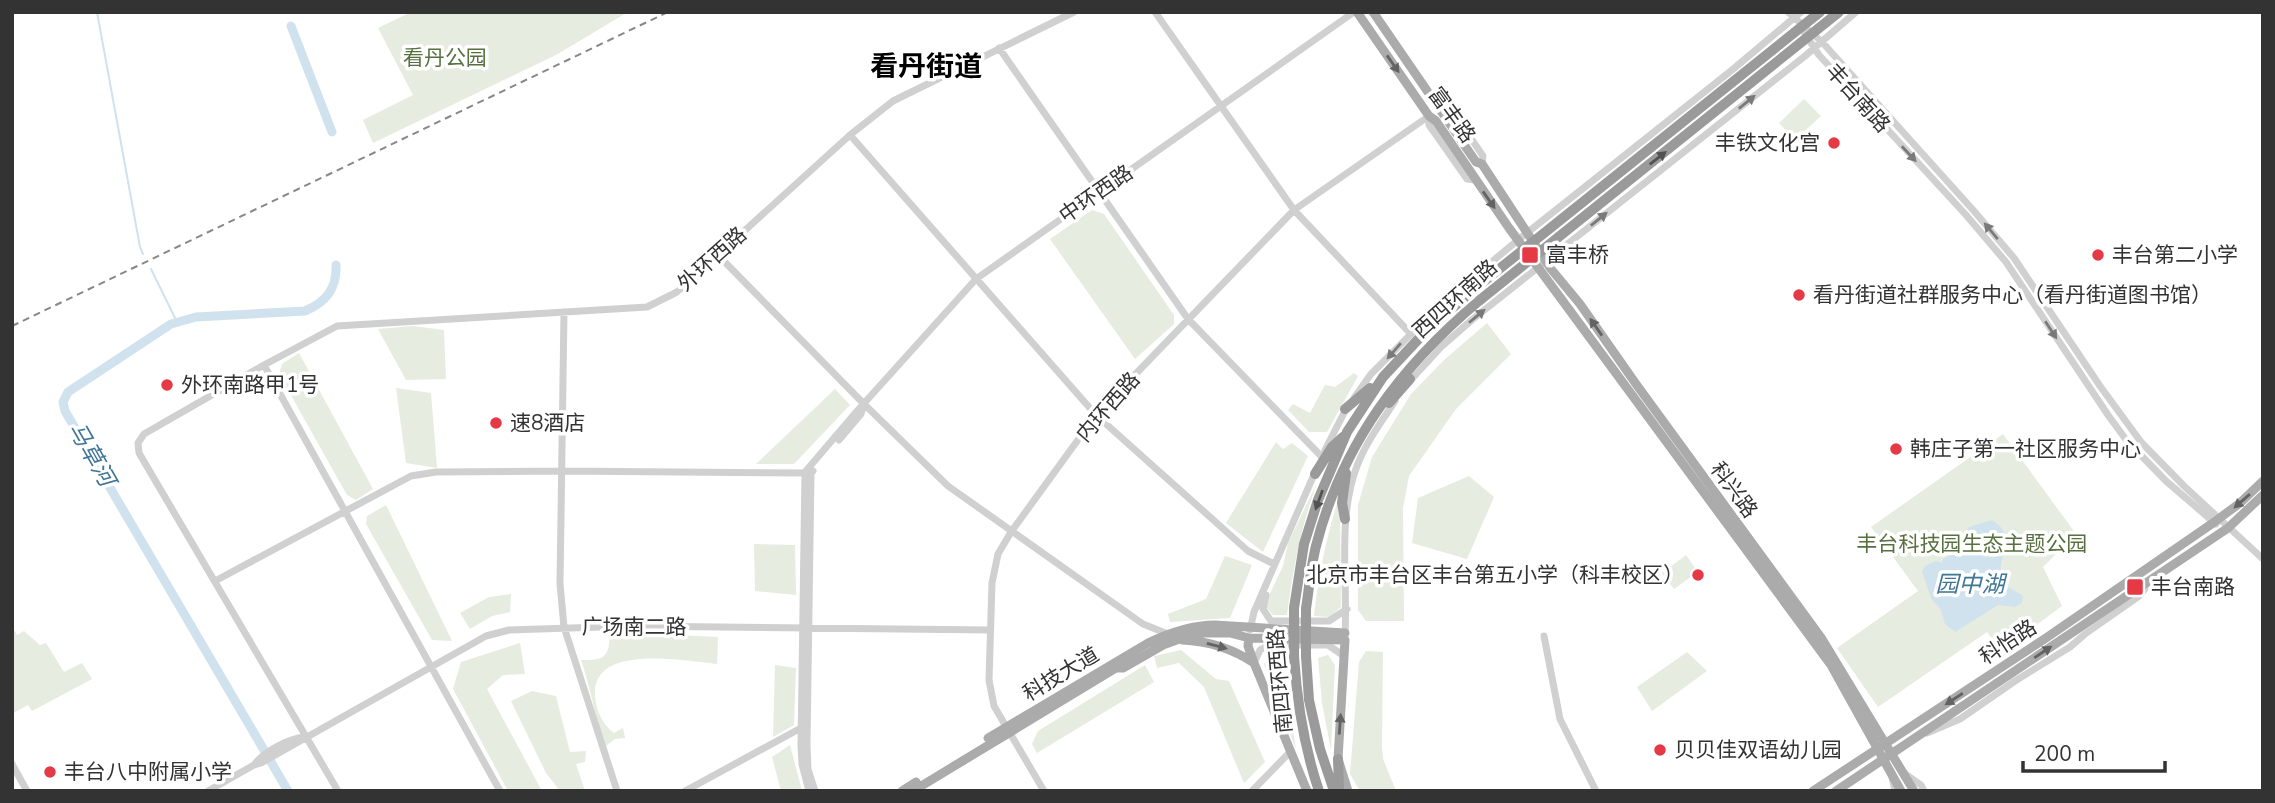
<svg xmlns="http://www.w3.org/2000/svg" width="2275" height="803" font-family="'Nunito Sans','Noto Sans SC',sans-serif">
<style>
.green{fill:#e6ecdf}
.water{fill:#cfe2ee}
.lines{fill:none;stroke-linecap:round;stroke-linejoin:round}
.stream{stroke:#cfe2ee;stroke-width:2}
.river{stroke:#cfe2ee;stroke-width:9}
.minor{stroke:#d0d0d0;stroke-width:7}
.major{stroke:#ababab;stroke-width:9}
.highway{stroke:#9a9a9a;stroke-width:10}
.rail{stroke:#888;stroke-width:2;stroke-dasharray:7 5;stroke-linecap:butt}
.highway-bridge{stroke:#9a9a9a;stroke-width:10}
.oneway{fill:#636363}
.oneway2{fill:#7a7a7a}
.oneway3{fill:#525252}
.poi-dot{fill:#e63946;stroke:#fff;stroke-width:2.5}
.labels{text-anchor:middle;stroke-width:7;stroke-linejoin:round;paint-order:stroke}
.park-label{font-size:21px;fill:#56703f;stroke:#fff}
.street-label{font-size:21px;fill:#333;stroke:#fff}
.poi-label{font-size:21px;fill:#333;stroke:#fff;text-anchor:start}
.water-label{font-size:23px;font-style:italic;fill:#3f7597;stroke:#fff}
.district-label{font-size:28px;font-weight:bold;fill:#000;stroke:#fff}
</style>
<rect width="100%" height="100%" fill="#fff"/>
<path class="green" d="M411 12H628L556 55 373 143 363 120 413 95 378 28Z
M1804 99 1821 116 1795 140 1779 123Z
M1092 210 1104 214 1174 315V324L1135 359 1050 239Z
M1487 323 1511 354 1456 409 1409 476 1403 508 1404 621H1366L1358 610V505L1372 457 1411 394 1444 360Z
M413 326 444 330 446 379 406 380 378 329Z
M299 353 373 489 356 500 347 495 279 374 282 364Z
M1354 373 1358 376 1327 432H1309L1288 410 1293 404 1310 413 1325 385 1335 387Z
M396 388 431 393 437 468 406 463Z
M835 389 850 405 794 464H756Z
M2003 434 2076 534 2043 567 2062 606 2001 651 1987 632 1878 707 1837 648 1918 591 1871 527Z
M1276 442 1283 449 1292 443 1308 456 1263 552 1226 523Z
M1469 476 1494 497 1467 559 1412 543 1418 498Z
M1317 483C1301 526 1293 569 1287 615H1273L1266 607V602L1283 566 1288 543Z
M1343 486 1340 504 1341 607 1330 617 1314 616C1319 571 1328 528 1343 486Z
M386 505 452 641 432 640 366 524 367 516Z
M754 544 795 545 796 595 755 591Z
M1686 555 1698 572 1674 589 1662 573Z
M1225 556 1252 565 1230 618 1170 622 1168 614 1206 599Z
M511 594 510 612 492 616 470 629 460 613 489 597Z
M12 626 17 635 24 631 40 645 46 643 64 672 82 663 92 679 32 711 28 705 12 714Z
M610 632 718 637 717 664C686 661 592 643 595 695 596 710 602 724 614 733L623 728 625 738 615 739 606 746C595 718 591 689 581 660 607 661 609 655 610 632Z
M520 643 525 674 503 675 487 689 542 791H508L453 689 461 662Z
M1181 650 1216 679 1229 681 1265 762 1244 783 1204 687 1179 663 1157 668 1154 656Z
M1366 651 1383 652 1382 746 1383 759 1396 791H1360L1350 774 1359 662Z
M1687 652 1707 671 1652 711 1637 687Z
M1328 655 1335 665 1331 750 1322 703 1318 658Z
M1270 657 1282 659 1296 750 1264 664Z
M775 665 796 668 794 725 773 737Z
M1145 665 1154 682 1037 753 1032 744 1038 731Z
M532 691 556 696 570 752 586 751 585 762 576 764 585 791H560L546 773 511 701Z
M790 745 802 791H781L772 757Z"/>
<path class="water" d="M1992 520C2022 538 1991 563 2004 582 2008 589 2017 591 2023 596L2022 603 2015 607 1998 605 1955 632 1945 624 1941 610 1931 598 1922 571 1925 566 1936 561 1942 563 1943 559 1952 554 1969 527Z"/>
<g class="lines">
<path class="stream" d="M97 12 140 247 143 254
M151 269 177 322"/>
<path class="river" d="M291 26 332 132
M288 791 65 411 63 402 68 392 171 324 196 317 305 311C326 302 337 289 336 265"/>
<path class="minor" d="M1155 12 1294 210 1410 333
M1788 12 1822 42 1974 211 2014 258 2100 386 2141 442 2184 486 2263 559
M1805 34 1819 55 1966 215 2006 262 2108 415 2127 441 2166 481 2216 524
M999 48 1188 319 1322 457
M1440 108 1451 109 1483 156 1482 164
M1429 116V125L1467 179 1475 180
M850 135 1096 415 1248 551 1274 564
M718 255 864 404 948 486 1143 624 1168 634
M564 312 560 584 564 627 617 791
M264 365 500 791
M1408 383 1442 346 1473 319 1805 56 1856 12
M1354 398 1371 374 1441 304 1518 240 1732 70 1801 12
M839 440 861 414 864 405
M1325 450 1347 407
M813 471 811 473 807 745 808 769 815 791
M215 581 411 476 436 472 562 471 807 473
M1266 595 1263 609 1271 621H1329L1347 609
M1250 630 1254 612 1316 470
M1345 636C1348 580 1337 518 1357 466 1366 442 1382 421 1395 401
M1544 636 1560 719 1596 791
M1254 663 1260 650 1269 645H1328L1344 656
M1927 733 1960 719 2015 681 2070 647 2085 634 2138 597 2151 582
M12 764 27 791
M254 765C263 752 289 738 305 737
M1904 773 1921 785 1924 791
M1892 777 1895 791
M208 791 254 765 261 763 486 636 509 630 633 626 990 630
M338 791 139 453 138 443 144 434 264 365 337 326 647 307 677 292 850 135 893 101 1074 12
M685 791 801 728H805
M809 791 802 764 801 745 805 472 858 410 976 279 1354 12
M1044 791 994 706 989 680 992 583 998 554 1011 532 1096 415 1294 210 1429 116
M1252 791 1290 752"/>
<path class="major" d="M1357 12 1429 116 1436 121 1509 228 1831 665 1901 791
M1373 12 1476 162 1482 164 1551 269 1580 304 1636 384 1822 639 1914 791
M1249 638 1248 646 1254 663 1307 791
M1182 640C1207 641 1233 649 1254 663
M988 738 1148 643C1169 633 1192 625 1215 625L1345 633
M902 791 916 782
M913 791 1116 668H1123L1163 645 1190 635 1204 633H1230L1249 638 1345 640 1338 759 1348 791
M1813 791 2046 638 2213 523 2240 503 2263 481
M1836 791 2228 528 2263 495"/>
<path class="highway" d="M1389 403 1410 379
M1345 409 1370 388
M1315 474 1332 447 1343 437
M1345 519 1342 503 1346 473
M1294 608 1304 544 1318 500 1347 432 1383 377 1426 331 1473 290
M1306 609C1309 588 1311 566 1316 546 1342 444 1401 366 1480 300
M1294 656C1297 703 1304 747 1319 791
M1306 656 1309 700 1320 749 1334 791
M1338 759 1339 788"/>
<path class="rail" d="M12 326 668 12"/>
<path class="highway-bridge" d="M1473 290 1820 12
M1480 300 1839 12
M1294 656V608
M1306 656V609"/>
</g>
<defs><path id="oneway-solid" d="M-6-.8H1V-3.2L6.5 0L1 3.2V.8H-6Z" transform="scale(1.75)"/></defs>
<g class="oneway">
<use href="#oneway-solid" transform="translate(1393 64) rotate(55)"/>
<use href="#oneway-solid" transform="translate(1489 200) rotate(55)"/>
<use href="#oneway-solid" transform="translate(1596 327) rotate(-125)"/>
<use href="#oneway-solid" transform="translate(2242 501) rotate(139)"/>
<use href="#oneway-solid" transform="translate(1217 646) rotate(15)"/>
<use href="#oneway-solid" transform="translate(2043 652) rotate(-34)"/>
<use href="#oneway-solid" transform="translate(1954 699) rotate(147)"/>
<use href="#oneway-solid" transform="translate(1340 724) rotate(-86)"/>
</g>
<g class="oneway2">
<use href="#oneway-solid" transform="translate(1747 102) rotate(-39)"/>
<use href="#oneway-solid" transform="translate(1909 154) rotate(47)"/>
<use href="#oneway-solid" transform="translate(1599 219) rotate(-39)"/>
<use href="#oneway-solid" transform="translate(1991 231) rotate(-130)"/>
<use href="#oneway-solid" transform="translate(1477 316) rotate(-40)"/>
<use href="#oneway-solid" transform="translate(2051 330) rotate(57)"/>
<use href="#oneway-solid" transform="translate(1394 351) rotate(131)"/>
</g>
<g class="oneway3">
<use href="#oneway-solid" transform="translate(1658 158) rotate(-38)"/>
<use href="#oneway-solid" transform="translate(1319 500) rotate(110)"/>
</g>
<g class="poi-dot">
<circle cx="1834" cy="143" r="7"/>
<rect x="1521" y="246" width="18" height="18" rx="3.5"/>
<circle cx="2098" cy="255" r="7"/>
<circle cx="1799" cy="295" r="7"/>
<circle cx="167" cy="385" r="7"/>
<circle cx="496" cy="423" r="7"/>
<circle cx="1896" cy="449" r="7"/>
<circle cx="1698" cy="575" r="7"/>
<rect x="2126" y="578" width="18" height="18" rx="3.5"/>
<circle cx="1660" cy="750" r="7"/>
<circle cx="50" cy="772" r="7"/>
</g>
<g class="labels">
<g class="park-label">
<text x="445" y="65">看丹公园</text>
<text x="1972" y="551">丰台科技园生态主题公园</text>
</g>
<g class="street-label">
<text transform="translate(1858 98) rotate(48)" y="7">丰台南路</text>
<text transform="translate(1452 115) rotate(54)" y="7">富丰路</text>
<text transform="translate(1096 194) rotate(-35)" y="7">中环西路</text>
<text transform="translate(712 259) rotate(-42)" y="7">外环西路</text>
<text transform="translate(1455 299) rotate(-42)" y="7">西四环南路</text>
<text transform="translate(1108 407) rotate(-49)" y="7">内环西路</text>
<text transform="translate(1734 490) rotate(54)" y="7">科兴路</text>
<text x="634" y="634">广场南二路</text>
<text transform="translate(2008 642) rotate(-33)" y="7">科怡路</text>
<text transform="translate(1061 674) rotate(-31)" y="7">科技大道</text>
<text transform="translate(1280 681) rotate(-95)" y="7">南四环西路</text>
</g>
<g class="poi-label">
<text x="1820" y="150" text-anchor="end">丰铁文化宫</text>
<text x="1546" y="262">富丰桥</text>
<text x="2112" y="262">丰台第二小学</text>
<text x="1813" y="302">看丹街道社群服务中心（看丹街道图书馆）</text>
<text x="181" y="392">外环南路甲1号</text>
<text x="510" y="430">速8酒店</text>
<text x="1910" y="456">韩庄子第一社区服务中心</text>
<text x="1684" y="582" text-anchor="end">北京市丰台区丰台第五小学（科丰校区）</text>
<text x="2151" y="594">丰台南路</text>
<text x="1674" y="757">贝贝佳双语幼儿园</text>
<text x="64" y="779">丰台八中附属小学</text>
</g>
<g class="water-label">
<text transform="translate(92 454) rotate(60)" y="8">马草河</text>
<text x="1970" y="592">园中湖</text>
</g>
<g class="district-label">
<text x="926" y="76">看丹街道</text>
</g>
</g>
<rect width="2275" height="803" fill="none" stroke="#333333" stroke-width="28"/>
<path d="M2023 761v10h142v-10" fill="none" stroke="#333333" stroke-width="3.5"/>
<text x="2034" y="761" font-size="21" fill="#333333" stroke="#ffffff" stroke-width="5" paint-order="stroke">200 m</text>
</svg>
